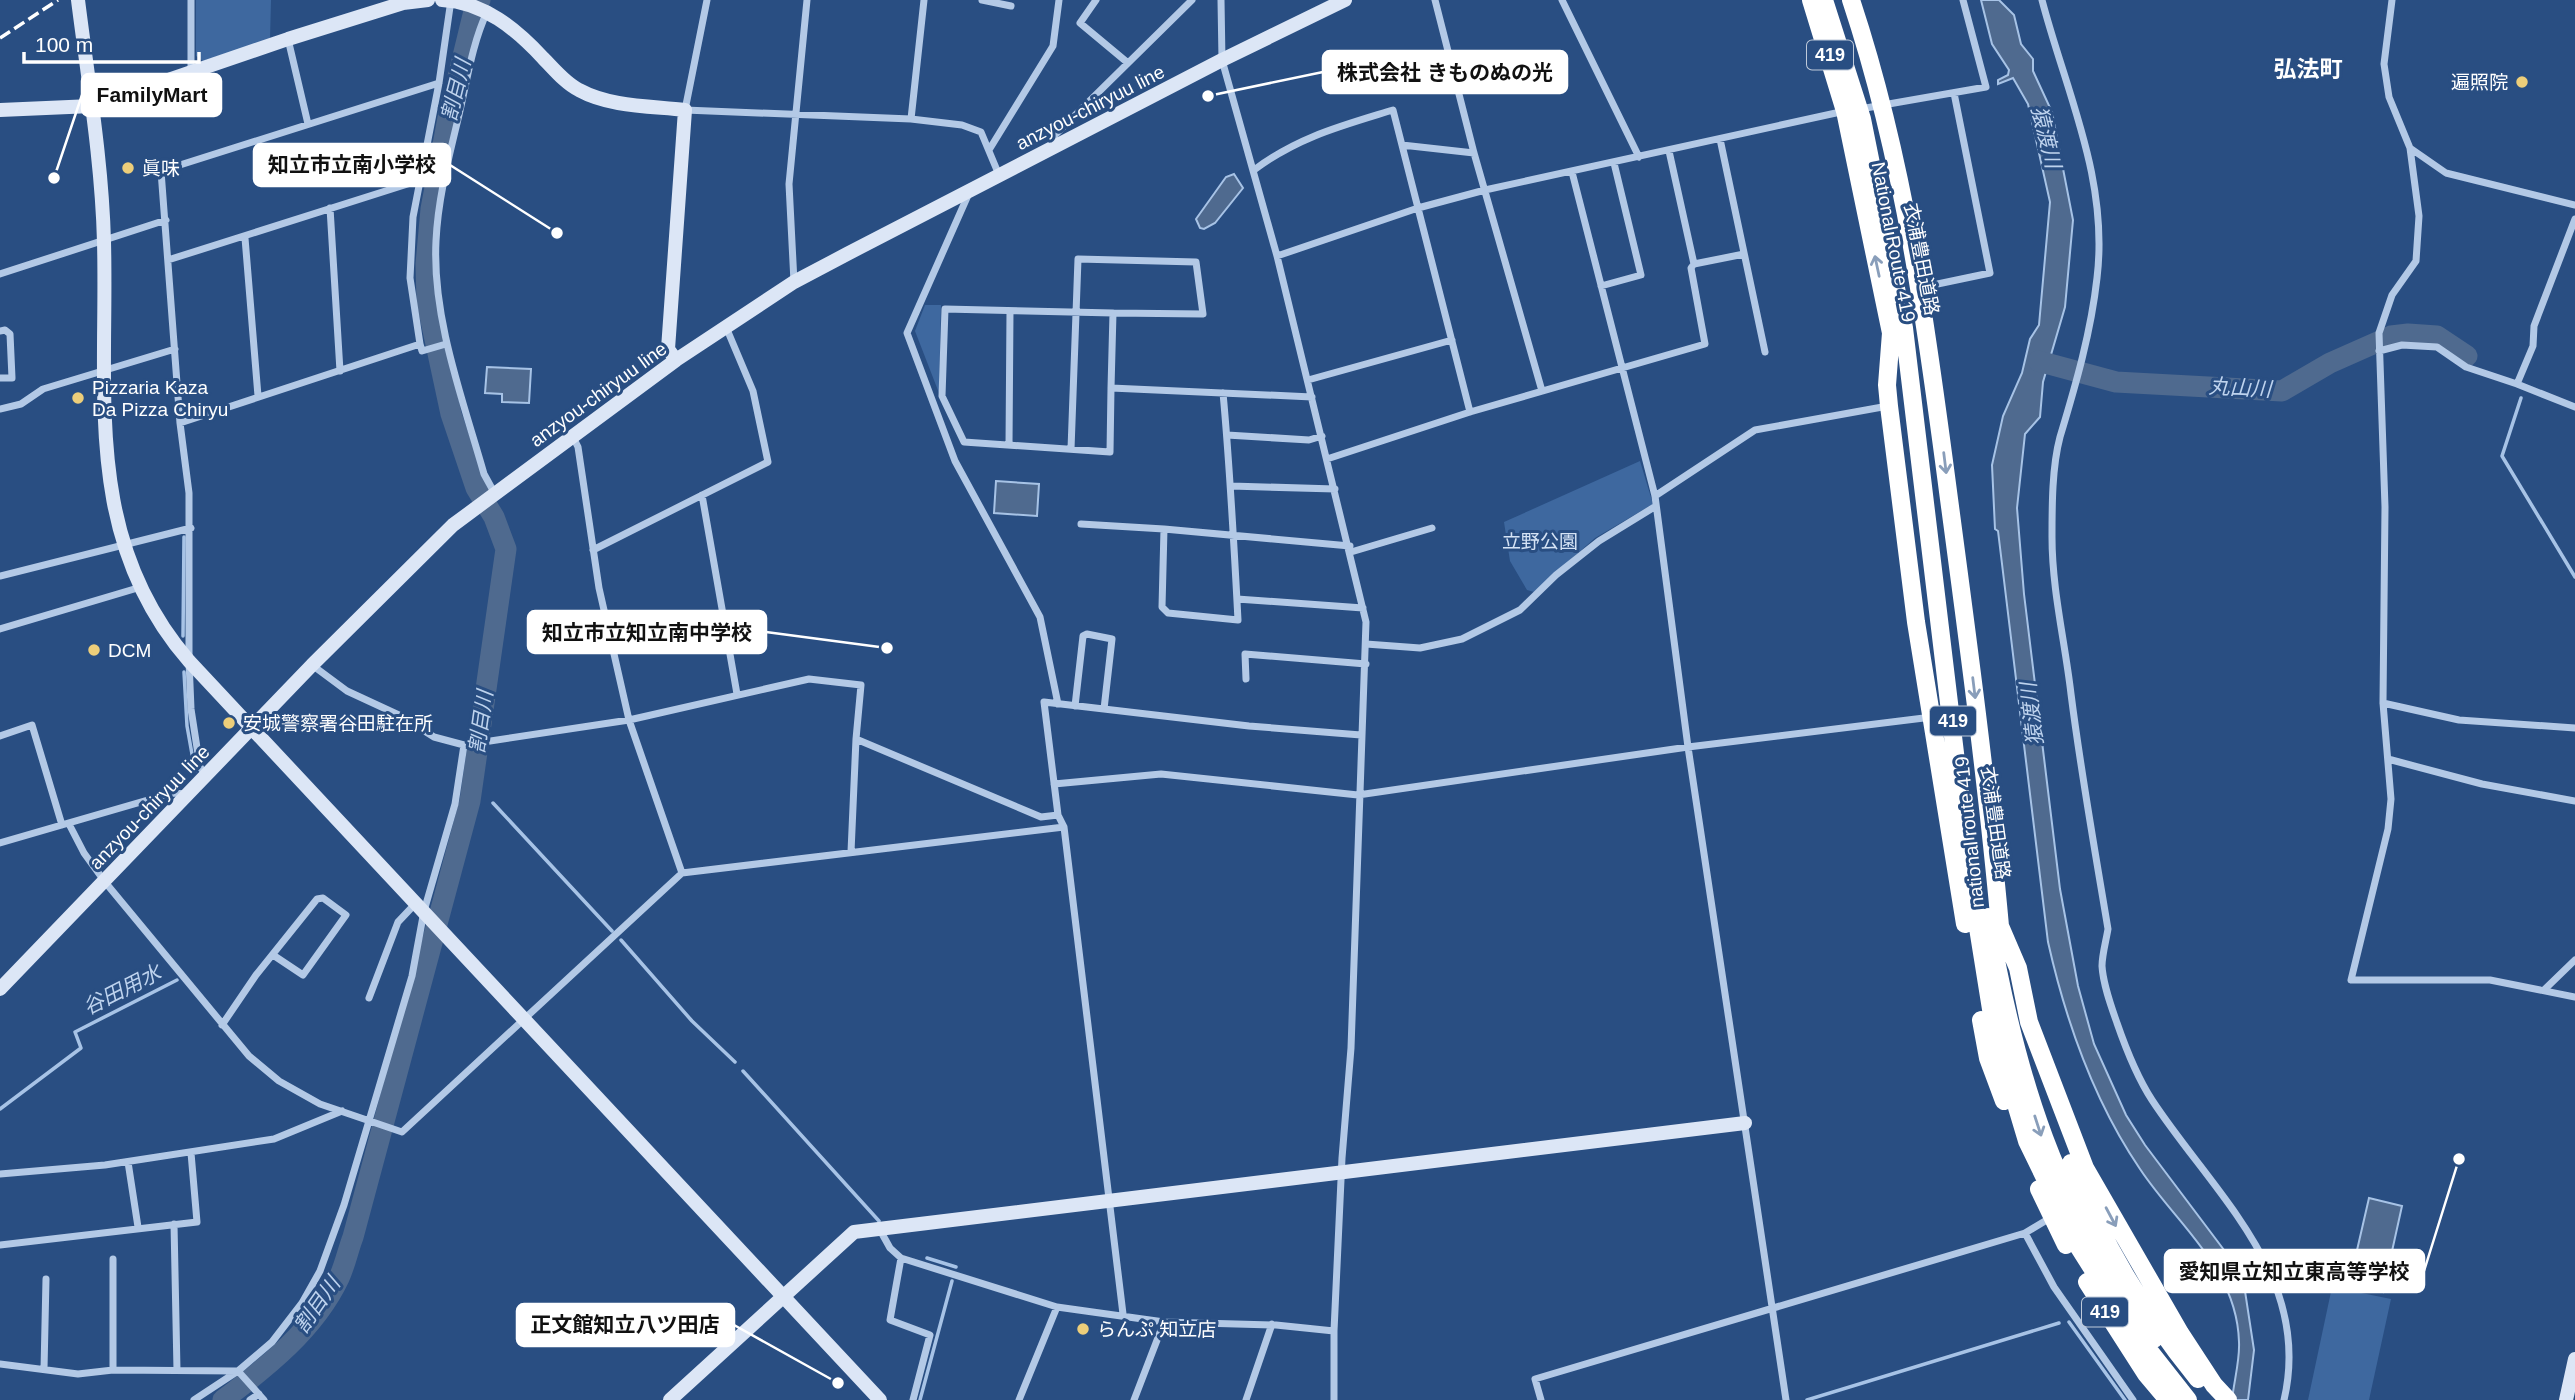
<svg xmlns="http://www.w3.org/2000/svg" width="2575" height="1400" font-family="Arial,'Noto Sans JP',sans-serif">
<style>
.green{fill:#3e689f}
.water{fill:#4f6a8f;stroke:#a7c3e6;stroke-width:2}
.lines{fill:none;stroke-linecap:round;stroke-linejoin:round}
.stream{stroke:#a7c3e6;stroke-width:3.5}
.river{stroke:#4f6a8f;stroke-width:21}
.street{stroke:#b3c9e6;stroke-width:7}
.secondary{stroke:#dce6f6;stroke-width:14}
.highway{stroke:#fff;stroke-width:18}
.rail{stroke:#fff;stroke-width:3.5;stroke-dasharray:12 5;stroke-linecap:butt}
.oneway{stroke:#899eba}
.poi-dot{fill:#edce7a;stroke:#294e82;stroke-width:2.5}
.labels{text-anchor:middle;stroke-width:6;stroke-linejoin:round;paint-order:stroke}
.shield{fill:#294e82;stroke:#bfcada;stroke-width:2}
.shield-label{font-size:18px;font-weight:bold;fill:#fff}
.poi-label{font-size:19px;fill:#fff;stroke:#294e82;text-anchor:start}
.street-label{font-size:19px;fill:#fff;stroke:#294e82}
.park-label{font-size:19px;fill:#d5e3f5;stroke:#294e82}
.water-label{font-size:21px;font-style:italic;fill:#bed3ee;stroke:#294e82}
.quarter-label{font-size:23px;font-weight:bold;fill:#fff;stroke:#294e82}
.leader{fill:none;stroke:#fff;stroke-width:2.5}
.callout-dot{fill:#fff;stroke:#294e82;stroke-width:2.5}
.callout{fill:#fff;stroke:#fff;stroke-width:2.5}
.callout-label{font-size:21px;text-anchor:middle;font-weight:bold;fill:#111}
</style>
<rect width="100%" height="100%" fill="#294e82"/>
<path class="green" d="M196 0H271L270 39 203 61 196 56Z
M925 305H941L939 393 915 331Z
M1640 461 1653 504 1595 538 1534 592 1527 590 1510 561 1504 522Z
M2332 1287 2391 1299 2369 1400H2308Z"/>
<path class="water" d="M1981 0H1999L2014 15 2021 44 2033 59V71L2052 112 2073 220 2065 307 2043 382 2040 417 2025 434 2017 508 2024 594 2060 889 2078 986 2094 1044 2126 1115 2145 1145 2224 1250 2245 1291 2254 1350 2248 1400H2232C2234 1381 2240 1360 2239 1342 2237 1268 2177 1225 2140 1169 2093 1100 2066 1022 2048 942L1998 531 1995 529 1992 465 2003 416 2022 373 2030 339 2039 325 2050 202 2028 104 2013 78 1998 84V80L2008 75 2009 70 1992 44Z
M1234 174 1243 188 1215 223 1204 229 1200 228 1196 219 1226 177Z
M487 367 531 369 529 403 502 402V394L485 393Z
M996 481 1039 484 1037 516 994 513Z
M2369 1198 2402 1206 2383 1292 2349 1285Z"/>
<g class="lines">
<path class="stream" d="M2521 398 2502 456 2575 577
M183 636 184 537
M184 672 187 726 195 771
M470 801H478
M493 803 612 931
M621 940 692 1021 735 1062
M743 1071 879 1221
M0 1109 81 1048 75 1032 177 980
M927 1258 956 1267
M2069 1322 2125 1400
M240 1387 244 1391
M920 1400 952 1281
M1807 1400 2059 1323"/>
<path class="river" d="M2038 361 2116 382 2282 391 2330 363 2391 336 2408 334 2437 336 2467 356
M223 1400C267 1367 315 1329 339 1278 345 1265 348 1250 353 1237L470 801 506 549 494 517 476 488 451 414 427 302 426 264 431 209 448 118 474 11 480 0"/>
<path class="street" d="M191 0V71
M707 0 685 110 911 119 962 125 981 132 999 175
M982 0 1011 6
M1096 0 1080 23 1128 63
M1221 0 1222 60 1277 256 1366 622 1351 1048 1342 1158 1334 1331V1400
M1435 0 1474 153 1542 391
M1562 0 1639 157
M2042 0C2066 92 2109 179 2097 278 2091 332 2076 384 2060 437 2052 467 2052 506 2052 537 2052 590 2065 642 2071 694 2081 773 2095 851 2108 929 2106 941 2102 955 2102 966 2103 984 2111 1006 2117 1023 2126 1049 2137 1077 2152 1100 2213 1193 2313 1276 2284 1400
M2392 0 2384 64 2389 97 2410 148 2446 173 2575 205
M487 12C472 44 467 81 459 115 449 157 438 198 436 241 432 318 463 400 484 474L495 494
M288 39 308 124
M1860 109 1986 87 1963 0
M911 119 924 0
M1720 139 1765 352
M1402 145 1474 153
M1052 148 1055 135 1192 0
M2410 148 2419 216 2416 261 2392 295 2379 333 2385 507 2383 703 2391 799 2388 829 2351 980H2490L2575 997
M989 150 1053 46 1059 0
M1254 170C1298 137 1341 126 1393 110L1470 412
M1572 172 1655 496 1688 747 1786 1400
M969 193 907 333 955 461 1040 617 1058 704
M330 208 340 371
M2575 219 2534 326 2533 346 2517 384 2575 407
M245 238 258 396
M1277 256 1418 208 1485 190 1845 111
M168 260 417 181
M1694 264 1744 254
M0 274 166 220
M794 282 789 184 807 0
M1601 286 1641 275 1614 163
M1928 286 1990 273 1954 93
M0 331 5 330 10 334 12 378H0
M420 344 410 278 413 217 439 83 451 0
M2379 351 2402 345 2437 347 2466 367 2517 384
M1308 380 1452 340
M1111 388 1113 313 945 309 942 396 964 442 1110 452 1111 388 1312 397
M1223 393C1230 468 1234 544 1238 620L1168 613 1162 607 1164 529 1350 546
M0 409 21 404 43 389 175 349
M180 423 420 344 422 351 446 344
M1227 435 1309 440 1322 436
M573 437 578 447 599 588 629 720 682 873
M1009 445 1010 311
M1071 449 1078 259 1196 262 1203 314 1113 313
M1327 459 1470 412 1705 344 1691 268 1694 264 1669 151
M1231 486 1335 489
M702 495 737 694
M1655 496 1755 430 1888 406
M1081 524 1164 529
M593 550 768 462 753 391 726 327
M1351 552 1432 528
M0 576 191 528
M1237 599 1363 608
M0 629 141 587
M1366 644 1420 648 1462 639 1520 610 1556 575 1599 541 1656 506
M312 665 347 691 401 716 434 737 464 745 629 720 809 679 861 685 856 739 1041 817 1058 815
M1246 679 1245 654 1366 664
M2383 703 2459 720 2575 728
M1075 706 1083 636 1087 634 1112 639 1104 709
M0 736 32 725 62 825
M2388 759 2482 784 2575 801
M206 775 200 767 191 709 189 661V493L180 423 161 171 439 83
M1054 784 1161 774 1358 795 1688 747 1932 717
M69 824 84 853 105 882 249 1056 279 1081 320 1104 402 1132 682 873 1064 827
M0 843 172 793 187 794
M851 852 856 739
M2544 990 2575 960
M369 998 398 922 416 903
M222 1025 256 975 317 899 323 898 346 915 303 975 273 955
M128 1162 138 1227
M0 1174 105 1165 274 1139 342 1111
M174 1224 177 1370
M880 1230 890 1248 901 1258 1057 1307
M2025 1233 2054 1287 2133 1400
M0 1245 197 1222 191 1153
M901 1258 890 1320 930 1335 913 1400
M113 1259V1370
M1123 1314 1064 827 1058 815 1044 702 1249 726 1361 735
M0 1364 78 1374 113 1370 237 1371
M44 1369 46 1279
M238 1371 264 1400
M194 1400 238 1371 272 1342 302 1303 320 1271 344 1205 412 976 424 911 455 804 464 745
M250 1400 259 1394
M1019 1400 1057 1307 1164 1322 1276 1325 1334 1331
M1134 1400 1164 1322
M1246 1400 1272 1324
M1541 1400 1535 1379 2025 1233 2050 1218"/>
<path class="secondary" d="M78 0C88 80 102 161 104 242 108 392 82 538 189 661L880 1400
M442 0C484 2 516 29 543 58 554 69 565 83 579 90 610 107 650 106 685 110L668 349 676 360
M0 110 92 106 288 39 403 3 428 0
M0 989 312 665 453 525 676 360 794 282 847 254 1222 60 1345 0
M670 1400 854 1232 1745 1123
M2566 1400 2575 1359"/>
<path class="highway" d="M1811 0 1845 111 1891 333 1887 385 1889 406 1916 622 1965 924
M1824 0 1862 119 1904 328 1970 878 1995 1034 2027 1141 2078 1246 2125 1320 2188 1400
M1851 0C1905 162 1927 330 1949 499 1968 641 1987 783 2000 926L2018 968 2029 1022 2085 1168 2180 1333 2214 1385 2228 1400
M1988 917C2016 1079 2055 1204 2154 1339
M1981 1020 1988 1058 2004 1101
M2071 1163C2101 1242 2145 1314 2198 1379
M2039 1189 2066 1245
M2087 1282 2146 1374 2168 1400"/>
<path class="rail" d="M0 38 58 0"/>
</g>
<defs><path id="oneway-shaft" d="M-6 0H5M1.5-3L5.5 0L1.5 3" fill="none" stroke-width="1.6" stroke-linecap="round" stroke-linejoin="round" transform="scale(1.75)"/></defs>
<g class="oneway">
<use href="#oneway-shaft" transform="translate(1877 266) rotate(-102)"/>
<use href="#oneway-shaft" transform="translate(1945 463) rotate(83)"/>
<use href="#oneway-shaft" transform="translate(1974 688) rotate(83)"/>
<use href="#oneway-shaft" transform="translate(2038 1126) rotate(72)"/>
<use href="#oneway-shaft" transform="translate(2111 1217) rotate(62)"/>
</g>
<g class="poi-dot">
<circle cx="2522" cy="82" r="7"/>
<circle cx="128" cy="168" r="7"/>
<circle cx="78" cy="398" r="7"/>
<circle cx="94" cy="650" r="7"/>
<circle cx="229" cy="723" r="7"/>
<circle cx="1083" cy="1329" r="7"/>
</g>
<g class="labels">
<g class="shield">
<rect x="1807" y="40.5" width="46" height="29" rx="5"/>
<rect x="1930" y="706.5" width="46" height="29" rx="5"/>
<rect x="2082" y="1297.5" width="46" height="29" rx="5"/>
</g>
<g class="shield-label">
<text x="1830" y="61">419</text>
<text x="1953" y="727">419</text>
<text x="2105" y="1318">419</text>
</g>
<g class="poi-label">
<text x="2508" y="89" text-anchor="end">遍照院</text>
<text x="142" y="175">眞味</text>
<text x="92" y="394">Pizzaria Kaza<tspan x="92" dy="22">Da Pizza Chiryu</tspan></text>
<text x="108" y="657">DCM</text>
<text x="243" y="730">安城警察署谷田駐在所</text>
<text x="1097" y="1336">らんぷ 知立店</text>
</g>
<g class="street-label">
<text transform="translate(1090 107) rotate(-27)" y="7">anzyou-chiryuu line</text>
<text transform="translate(1894 242) rotate(79)" y="7">National Route 419</text>
<text transform="translate(1922 259) rotate(79)" y="7">衣浦豊田道路</text>
<text transform="translate(598 394) rotate(-36)" y="7">anzyou-chiryuu line</text>
<text transform="translate(149 807) rotate(-46)" y="7">anzyou-chiryuu line</text>
<text transform="translate(1996 823) rotate(82)" y="7">衣浦豊田道路</text>
<text transform="translate(1969 832) rotate(-96)" y="7">national route 419</text>
</g>
<g class="park-label">
<text x="1540" y="548">立野公園</text>
</g>
<g class="water-label">
<text transform="translate(456 90) rotate(-76)" y="7">割目川</text>
<text transform="translate(2046 137) rotate(76)" y="7">猿渡川</text>
<text transform="translate(2240 388) rotate(3)" y="7">丸山川</text>
<text transform="translate(2032 714) rotate(-97)" y="7">猿渡川</text>
<text transform="translate(481 722) rotate(-82)" y="7">割目川</text>
<text transform="translate(122 990) rotate(-27)" y="7">谷田用水</text>
<text transform="translate(317 1305) rotate(-55)" y="7">割目川</text>
</g>
<g class="quarter-label">
<text x="2308" y="77">弘法町</text>
</g>
</g>
<path class="leader" d="M1208 96L1323 72M54 178L82 95M557 233L450 165M887 648L766 632M2459 1159L2424 1271M838 1383L734 1325"/>
<g class="callout-dot">
<circle cx="1208" cy="96" r="7"/>
<circle cx="54" cy="178" r="7"/>
<circle cx="557" cy="233" r="7"/>
<circle cx="887" cy="648" r="7"/>
<circle cx="2459" cy="1159" r="7"/>
<circle cx="838" cy="1383" r="7"/>
</g>
<g class="callout">
<rect x="1323" y="51" width="244" height="42" rx="7"/>
<rect x="82" y="74" width="139" height="42" rx="7"/>
<rect x="254" y="144" width="196" height="42" rx="7"/>
<rect x="528" y="611" width="238" height="42" rx="7"/>
<rect x="2165" y="1250" width="259" height="42" rx="7"/>
<rect x="517" y="1304" width="217" height="42" rx="7"/>
</g>
<g class="callout-label">
<text x="1445" y="80">株式会社 きものぬの光</text>
<text x="152" y="102">FamilyMart</text>
<text x="352" y="172">知立市立南小学校</text>
<text x="647" y="640">知立市立知立南中学校</text>
<text x="2294" y="1279">愛知県立知立東高等学校</text>
<text x="625" y="1332">正文館知立八ツ田店</text>
</g>
<path d="M24 52v10h175v-10" fill="none" stroke="#ffffff" stroke-width="3.5"/>
<text x="35" y="52" font-size="21" fill="#ffffff" stroke="#294e82" stroke-width="5" paint-order="stroke">100 m</text>
</svg>
